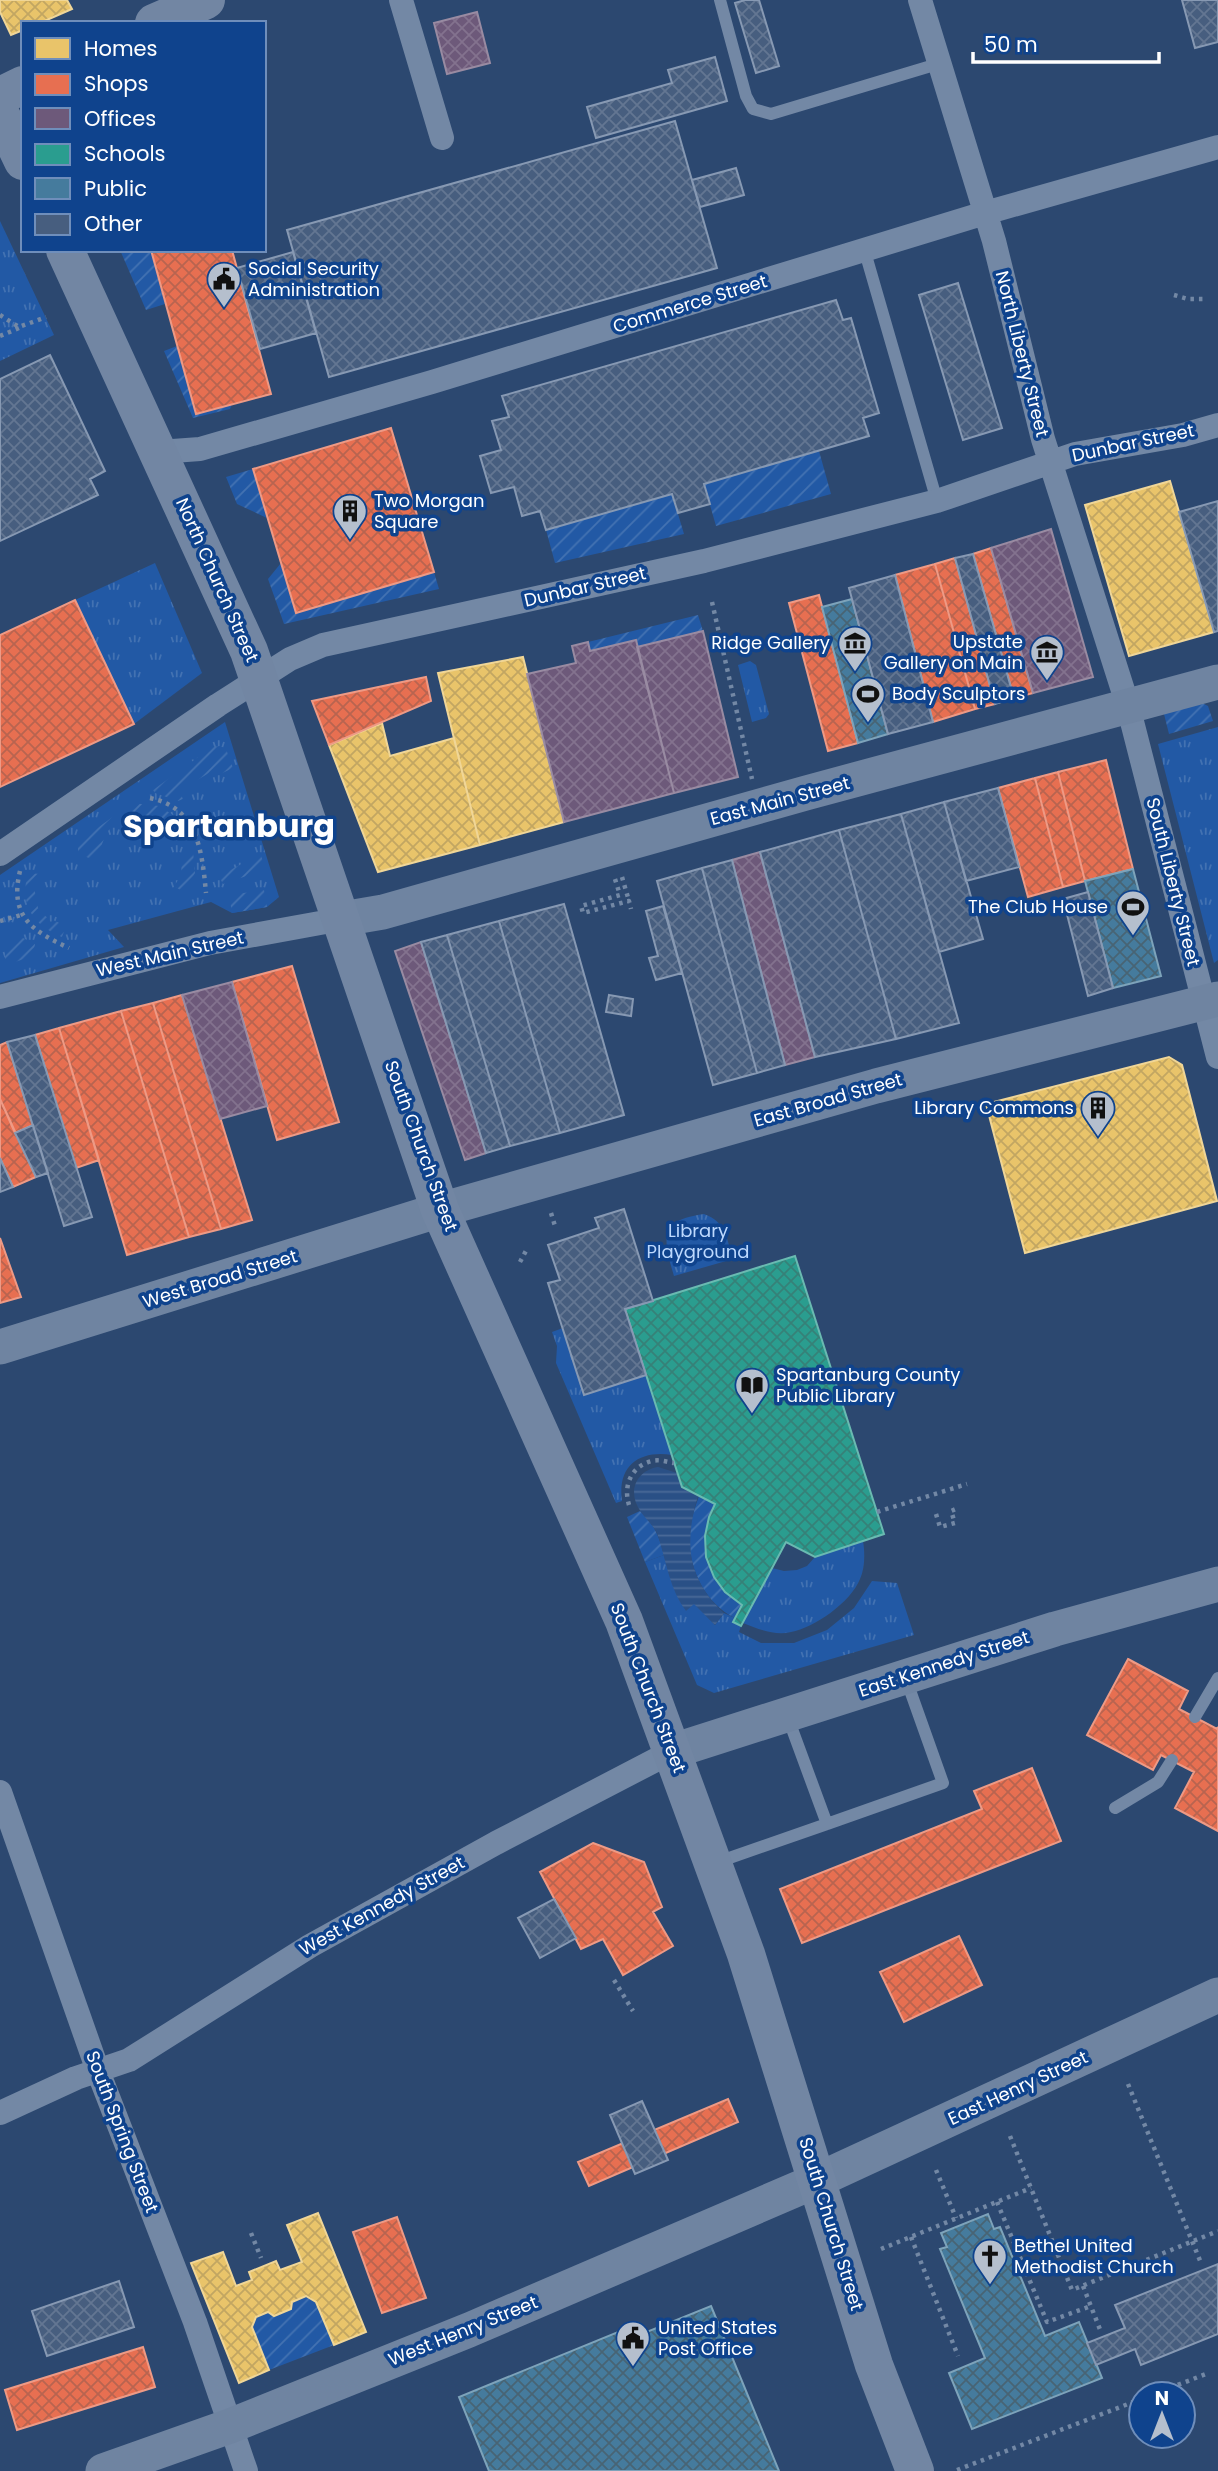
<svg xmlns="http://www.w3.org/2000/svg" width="1218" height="2471" font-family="Poppins,sans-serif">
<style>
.grass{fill:url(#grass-tufts)}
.garden{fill:url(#garden-furrows)}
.water{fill:url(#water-rules)}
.homes{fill:url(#homes-cross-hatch);stroke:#f0d697;stroke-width:2}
.shops{fill:url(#shops-cross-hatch);stroke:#ee9a85;stroke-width:2}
.offices{fill:url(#offices-cross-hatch);stroke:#998ba2;stroke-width:2}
.schools{fill:url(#schools-cross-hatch);stroke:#6abab1;stroke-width:2}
.public{fill:url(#public-cross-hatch);stroke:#7da3ba;stroke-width:2}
.building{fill:url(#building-cross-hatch);stroke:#8799b3;stroke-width:2}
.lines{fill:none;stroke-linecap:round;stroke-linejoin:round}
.path{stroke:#7388a5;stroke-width:4.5;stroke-dasharray:3.5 5;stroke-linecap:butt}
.lane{stroke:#7388a5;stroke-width:12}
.street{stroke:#7388a5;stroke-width:24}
.secondary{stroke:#6f84a1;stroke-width:35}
.primary{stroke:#7286a3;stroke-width:38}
.labels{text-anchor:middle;stroke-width:7;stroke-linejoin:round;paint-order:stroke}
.poi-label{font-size:18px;fill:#fff;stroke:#0f438d;text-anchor:start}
.street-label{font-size:18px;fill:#fff;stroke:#0f438d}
.park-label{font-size:18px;fill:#bdd9fe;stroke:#0f438d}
.town-label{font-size:32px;font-weight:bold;fill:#fff;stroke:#0f438d}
</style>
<defs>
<pattern id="grass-tufts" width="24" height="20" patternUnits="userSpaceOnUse" patternTransform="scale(1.75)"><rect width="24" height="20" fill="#2259a5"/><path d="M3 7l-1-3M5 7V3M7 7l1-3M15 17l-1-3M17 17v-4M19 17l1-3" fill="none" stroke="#4372b2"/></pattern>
<pattern id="garden-furrows" width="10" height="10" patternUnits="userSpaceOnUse" patternTransform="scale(1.75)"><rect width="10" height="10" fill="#2259a5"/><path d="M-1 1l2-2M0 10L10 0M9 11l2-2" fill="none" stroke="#4372b2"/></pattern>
<pattern id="water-rules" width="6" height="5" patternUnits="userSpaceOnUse" patternTransform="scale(1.75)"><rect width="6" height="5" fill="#2a5086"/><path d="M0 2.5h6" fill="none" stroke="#4a6a98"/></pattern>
<pattern id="homes-cross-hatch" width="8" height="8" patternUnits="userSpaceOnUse" patternTransform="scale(1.75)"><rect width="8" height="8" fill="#e9c46a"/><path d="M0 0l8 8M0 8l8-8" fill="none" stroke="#c2a662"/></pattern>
<pattern id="shops-cross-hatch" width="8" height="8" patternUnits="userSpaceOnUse" patternTransform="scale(1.75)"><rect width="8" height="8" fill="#e76f51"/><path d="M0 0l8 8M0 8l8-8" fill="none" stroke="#b86450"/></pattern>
<pattern id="offices-cross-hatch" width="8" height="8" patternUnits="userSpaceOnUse" patternTransform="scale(1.75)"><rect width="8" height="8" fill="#6d597a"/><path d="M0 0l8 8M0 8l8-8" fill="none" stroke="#83728e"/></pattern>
<pattern id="schools-cross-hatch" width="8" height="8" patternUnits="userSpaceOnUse" patternTransform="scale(1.75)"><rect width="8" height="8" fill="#2a9d8f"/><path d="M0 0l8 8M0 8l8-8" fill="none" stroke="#368178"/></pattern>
<pattern id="public-cross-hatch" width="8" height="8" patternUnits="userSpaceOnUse" patternTransform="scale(1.75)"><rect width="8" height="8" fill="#457b9d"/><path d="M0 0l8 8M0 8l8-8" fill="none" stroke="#486474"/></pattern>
<pattern id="building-cross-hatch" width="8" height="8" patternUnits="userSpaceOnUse" patternTransform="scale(1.75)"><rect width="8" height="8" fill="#475e7f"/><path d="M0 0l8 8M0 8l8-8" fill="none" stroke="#637692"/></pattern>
</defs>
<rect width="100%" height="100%" fill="#2c4870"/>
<path class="grass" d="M0 221 54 335 0 361Z
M155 563 202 673 134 724 75 600Z
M750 661 756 665 769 714 766 718 752 722 738 665Z
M225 722 279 897 267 907 232 913 211 902 108 930 124 947 0 983V875Z
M1218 727V960L1214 963 1158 744Z
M704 1214C727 1223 726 1237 733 1259L674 1276C663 1239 658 1220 704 1214Z
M563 1328 584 1395 646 1375 672 1455C639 1450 617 1466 622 1501L616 1503 556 1363 557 1346 552 1332Z
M863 1541C865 1553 865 1568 860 1579 851 1602 814 1628 791 1632 775 1636 758 1629 743 1623L772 1568 784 1571 797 1570 807 1566 815 1557Z
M664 1555 694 1603 715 1625 724 1613 735 1618 733 1622 741 1626 739 1632 761 1643H794L827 1630 854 1608 872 1581 897 1583 914 1635 714 1693 697 1685 645 1562Z"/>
<path class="garden" d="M120 250H151L165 304 146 310Z
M177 346 196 414 232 404 230 409 193 418 164 351Z
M819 451 831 494 716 526 704 484Z
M253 469 267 518 237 504 226 477Z
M672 494 684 534 555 563 546 530Z
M281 563 296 613 434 572 439 589 284 624 268 579Z
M698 615 703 631 637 647 635 640 590 651 588 642Z
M1202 703 1208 706 1213 721 1169 734 1164 714Z
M220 746 226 749 233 768 212 778 209 773 179 791 183 799 178 801 155 793 153 790 212 747Z
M132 803 159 806 179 819 168 826C132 803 105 817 99 858L95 861 78 853V842Z
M193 851 195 873 185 893 174 886 181 876 182 856Z
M260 852 264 865 261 871 223 884 219 876 249 860V856Z
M28 873 40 874 38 886 34 887 38 908 51 922 53 920 66 926 62 937C33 925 19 905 28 873Z
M264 890 267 907 232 913 229 895Z
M17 935 35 944 33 956 6 965C3 952 6 942 17 935Z
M699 1496 715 1504C697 1545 707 1579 742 1605L735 1618C706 1604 690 1571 689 1540 689 1525 694 1510 699 1496Z
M640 1511C654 1524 659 1536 664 1555L645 1562 627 1517Z
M306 2296 316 2302 334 2345 269 2370 252 2327 256 2317 268 2312 274 2316 291 2309 292 2302Z"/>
<path class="water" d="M658 1467 677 1473 682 1488 698 1496C684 1542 687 1579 724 1613L715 1625 694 1604 686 1611C670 1589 667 1565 659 1539 656 1527 648 1522 641 1512 627 1493 635 1471 658 1467Z"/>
<path class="homes" d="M0 0H67L72 9 40 23H23V30L11 35 0 12Z
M1170 481 1214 632 1129 656 1085 505Z
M523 657 564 822 480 845 438 673Z
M382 723 390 756 454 738 480 845 378 872 329 745Z
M1169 1057 1182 1065 1217 1201 1025 1253 986 1104Z
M318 2213 366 2332 334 2345 316 2302 306 2296 292 2302 291 2309 274 2316 268 2312 256 2317 252 2327 269 2370 239 2383 191 2263 223 2252 236 2286 252 2280 249 2272 276 2261 280 2270 302 2262 287 2225Z"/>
<path class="shops" d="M151 250H232L271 394 196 414Z
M391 428 434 572 296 613 253 469Z
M991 548 1033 693 1014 698 973 554Z
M955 558 995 704 975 709 935 564Z
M935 564 975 709 933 722 895 575Z
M819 595 858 743 828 751 789 603Z
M75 600 134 724 0 787V635Z
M426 677 431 701 329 745 312 701Z
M1106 760 1133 869 1085 881 1058 772Z
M1058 772 1085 881 1063 887 1035 778Z
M1035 778 1063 887 1028 897 998 788Z
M292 966 339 1122 277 1140 232 982Z
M182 995 252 1220 221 1229 153 1003Z
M153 1003 221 1229 189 1237 121 1011Z
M121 1011 189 1237 127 1255 59 1028Z
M59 1028 99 1160 76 1168 35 1035Z
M7 1042 33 1125 15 1133 0 1099V1045Z
M0 1099 36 1177 13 1187 0 1158Z
M0 1238 21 1297 0 1303Z
M1128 1659 1188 1691 1179 1709 1217 1729 1218 1727V1831L1175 1808 1194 1772 1161 1755 1153 1770 1087 1735Z
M1032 1768 1061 1841 802 1943 780 1889 982 1809 974 1791Z
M593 1843 644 1862 662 1907 653 1912 673 1946 623 1975 603 1939 581 1949 540 1872Z
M959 1936 982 1985 904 2022 880 1972Z
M728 2099 738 2122 589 2186 578 2162Z
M397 2217 426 2298 382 2313 353 2232Z
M143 2347 155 2387 17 2430 5 2390Z"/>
<path class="offices" d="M477 12 490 63 447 74 434 23Z
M1051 529 1093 677 1033 693 991 548Z
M703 631 738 777 674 793 637 647Z
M636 640 674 793 564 822 527 674 576 663 572 646 588 642 590 651Z
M760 852 815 1057 785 1065 732 860Z
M421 942 486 1153 465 1160 395 951Z
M232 982 267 1106 220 1119 182 995Z"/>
<path class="schools" d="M795 1256 884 1534 815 1557 786 1542 741 1626 733 1622 742 1605 725 1592 714 1577 706 1557 705 1536 709 1517 715 1504 682 1487 625 1309Z"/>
<path class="public" d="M852 599 888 734 858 743 822 607Z
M1133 869 1161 976 1113 988 1085 881Z
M988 2214 994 2229 1000 2227 1045 2336 1079 2322 1102 2378 972 2429 949 2373 985 2358 940 2249 947 2247 941 2233Z
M711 2306 779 2471H489L459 2397 623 2330 627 2340Z"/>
<path class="building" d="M745 0H759L779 66 756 73 735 3Z
M1182 0H1218V42L1195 48Z
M715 57 727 101 596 138 587 107 672 83 668 70Z
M675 121 717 268 329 377 287 230Z
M736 168 744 195 700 207 692 180Z
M293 252 316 333 260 349 237 268Z
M958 283 1002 428 963 440 919 295Z
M836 300 843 320 851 318 879 413 863 418 869 436 704 484 710 504 678 513 672 494 546 530 540 511 522 516 514 487 491 493 480 456 501 450 492 421 509 417 502 396Z
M50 355 105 471 90 479 98 495 0 541V379Z
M1218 501V631L1214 632 1179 512Z
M973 554 1014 698 995 704 955 558Z
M895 575 933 722 888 734 849 588Z
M998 788 1019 867 966 881 944 802Z
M944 802 983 939 939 952 901 814Z
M901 814 959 1023 896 1039 839 830Z
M839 830 896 1039 815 1057 760 852Z
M732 860 785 1065 757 1073 702 868Z
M702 868 757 1073 713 1085 657 881Z
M1088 892 1113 988 1088 996 1063 899Z
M564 904 624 1115 560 1133 499 921Z
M663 906 682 973 656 980 649 958 658 956 646 911Z
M499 921 560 1133 510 1146 447 935Z
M447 935 510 1146 486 1153 421 942Z
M609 995 633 999 631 1016 606 1012Z
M35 1035 92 1217 64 1226 7 1042Z
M33 1125 48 1173 36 1177 15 1133Z
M0 1158 13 1187 0 1192Z
M624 1209 653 1301 625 1309 646 1375 584 1395 548 1283 560 1280 548 1245 599 1228 595 1218Z
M554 1899 576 1938 540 1958 518 1918Z
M642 2101 668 2160 635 2174 610 2115Z
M1218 2264V2334L1141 2365 1135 2349 1096 2365 1087 2343 1125 2328 1115 2305Z
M119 2281 134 2327 47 2356 32 2311Z"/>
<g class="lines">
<path class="path" d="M1174 295 1188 299H1207
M0 315 19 327 46 317
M0 336 19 328
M712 602 752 779
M150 798C198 808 202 851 206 893
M20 871C9 916 32 931 69 948
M622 877 629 901
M615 879 620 895 581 906 583 913 629 901 631 909
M0 921 21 915
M551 1213 555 1226
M520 1262 528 1247
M629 1505C623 1486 631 1466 652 1461 659 1459 667 1462 674 1463
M877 1512 967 1484
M936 1514 940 1527 955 1523 951 1511 958 1508
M614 1980 633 2011
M1128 2084 1201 2263
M1010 2136 1072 2290 1218 2231
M936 2170 956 2218
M997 2202 1047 2322 1091 2306
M251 2233 261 2258
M911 2237 958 2356
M881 2249 1031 2188
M1083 2286 1101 2332
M1154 2394 1206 2374
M957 2470 1141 2399"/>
<path class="lane" d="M720 0 746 96 753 109 771 114 941 63
M865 252 937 501
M1195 1717 1218 1678
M788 1718 827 1824 943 1783 906 1679
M1115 1808 1158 1782 1172 1760
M715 1863 827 1824"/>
<path class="street" d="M401 0 442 138
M920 0 994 241 1043 439 1128 706 1218 1057
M159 452 200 449 432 382 985 213 1218 147
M0 854 218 705 290 659 323 645 704 561 937 501 1075 454 1183 435 1218 425
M0 997 210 943 342 919
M0 1792 98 2071 195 2322 246 2471
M0 2113 76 2078 129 2060 310 1946 496 1843 673 1751"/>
<path class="secondary" d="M342 919 383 912 806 793 1218 682
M0 1347 440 1210 876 1086 1218 999
M673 1751 1055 1629 1218 1584
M103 2471 230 2426 469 2330 818 2180 1218 1995"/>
<path class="primary" d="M154 23 206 0
M0 96 23 85
M0 113 23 161
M65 250 249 651 440 1210 624 1621 746 1954 874 2365 915 2471"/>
</g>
<defs>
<g id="civic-pin" transform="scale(1.75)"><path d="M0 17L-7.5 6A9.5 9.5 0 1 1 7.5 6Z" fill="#b5bfcd" stroke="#0f438d"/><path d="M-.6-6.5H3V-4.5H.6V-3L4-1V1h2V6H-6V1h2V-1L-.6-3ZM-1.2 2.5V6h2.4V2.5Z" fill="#111"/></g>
<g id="building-pin" transform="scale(1.75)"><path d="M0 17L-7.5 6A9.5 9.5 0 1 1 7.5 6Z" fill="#b5bfcd" stroke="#0f438d"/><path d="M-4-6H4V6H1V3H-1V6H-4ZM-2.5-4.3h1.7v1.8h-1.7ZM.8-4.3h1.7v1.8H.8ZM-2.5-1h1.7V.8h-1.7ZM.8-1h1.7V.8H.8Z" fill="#111"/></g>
<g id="museum-pin" transform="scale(1.75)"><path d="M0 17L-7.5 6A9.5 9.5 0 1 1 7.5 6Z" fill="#b5bfcd" stroke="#0f438d"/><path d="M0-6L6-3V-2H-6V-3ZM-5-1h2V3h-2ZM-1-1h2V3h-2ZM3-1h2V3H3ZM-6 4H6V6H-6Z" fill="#111"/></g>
<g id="stadium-pin" transform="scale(1.75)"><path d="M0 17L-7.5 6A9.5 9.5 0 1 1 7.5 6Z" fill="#b5bfcd" stroke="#0f438d"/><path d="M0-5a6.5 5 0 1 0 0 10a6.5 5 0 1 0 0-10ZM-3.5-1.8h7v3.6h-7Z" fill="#111"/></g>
<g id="library-pin" transform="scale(1.75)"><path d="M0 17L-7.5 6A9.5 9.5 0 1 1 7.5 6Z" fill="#b5bfcd" stroke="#0f438d"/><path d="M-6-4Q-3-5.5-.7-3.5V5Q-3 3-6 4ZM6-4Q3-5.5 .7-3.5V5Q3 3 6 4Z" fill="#111"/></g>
<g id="church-pin" transform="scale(1.75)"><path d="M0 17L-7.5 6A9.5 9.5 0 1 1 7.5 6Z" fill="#b5bfcd" stroke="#0f438d"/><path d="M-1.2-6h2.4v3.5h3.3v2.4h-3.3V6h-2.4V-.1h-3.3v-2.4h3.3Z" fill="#111"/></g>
</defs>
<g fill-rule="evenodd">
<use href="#civic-pin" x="224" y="279"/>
<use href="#building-pin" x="350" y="511"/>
<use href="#museum-pin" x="855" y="643"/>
<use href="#museum-pin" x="1047" y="652"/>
<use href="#stadium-pin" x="868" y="694"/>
<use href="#stadium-pin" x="1133" y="907"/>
<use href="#building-pin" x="1098" y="1108"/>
<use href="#library-pin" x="752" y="1385"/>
<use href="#church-pin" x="990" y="2256"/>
<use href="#civic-pin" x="633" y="2338"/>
</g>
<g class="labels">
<g class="poi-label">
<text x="248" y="275">Social Security<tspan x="248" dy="21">Administration</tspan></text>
<text x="374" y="507">Two Morgan<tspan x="374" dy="21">Square</tspan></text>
<text x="1023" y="648" text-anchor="end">Upstate<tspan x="1023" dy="21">Gallery on Main</tspan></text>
<text x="830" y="649" text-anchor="end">Ridge Gallery</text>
<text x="892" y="700">Body Sculptors</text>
<text x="1108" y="913" text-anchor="end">The Club House</text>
<text x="1074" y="1114" text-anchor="end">Library Commons</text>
<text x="776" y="1381">Spartanburg County<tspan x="776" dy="21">Public Library</tspan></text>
<text x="1014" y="2252">Bethel United<tspan x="1014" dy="21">Methodist Church</tspan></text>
<text x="658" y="2334">United States<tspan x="658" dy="21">Post Office</tspan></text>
</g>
<g class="street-label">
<text transform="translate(690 304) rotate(-17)" y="6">Commerce Street</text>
<text transform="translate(1022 354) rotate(76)" y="6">North Liberty Street</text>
<text transform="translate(1133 443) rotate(-12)" y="6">Dunbar Street</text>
<text transform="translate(217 580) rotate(66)" y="6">North Church Street</text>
<text transform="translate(585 587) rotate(-13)" y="6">Dunbar Street</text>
<text transform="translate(780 801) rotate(-15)" y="6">East Main Street</text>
<text transform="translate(1173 882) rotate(76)" y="6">South Liberty Street</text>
<text transform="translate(170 954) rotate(-13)" y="6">West Main Street</text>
<text transform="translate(828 1100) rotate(-16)" y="6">East Broad Street</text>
<text transform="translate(421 1146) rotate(70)" y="6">South Church Street</text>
<text transform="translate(220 1279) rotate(-17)" y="6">West Broad Street</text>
<text transform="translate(944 1664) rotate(-18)" y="6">East Kennedy Street</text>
<text transform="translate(648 1688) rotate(69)" y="6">South Church Street</text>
<text transform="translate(382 1906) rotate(-29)" y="6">West Kennedy Street</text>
<text transform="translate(1018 2088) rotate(-25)" y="6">East Henry Street</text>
<text transform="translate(122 2132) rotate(69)" y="6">South Spring Street</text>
<text transform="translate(831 2224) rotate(73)" y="6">South Church Street</text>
<text transform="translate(463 2331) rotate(-22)" y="6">West Henry Street</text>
</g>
<g class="park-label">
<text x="698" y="1237">Library<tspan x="698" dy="21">Playground</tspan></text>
</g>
<g class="town-label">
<text x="229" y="837">Spartanburg</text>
</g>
</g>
<rect x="21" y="21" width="245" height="231" fill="#0f438d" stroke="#6f8ebb" stroke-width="2"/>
<rect x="35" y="38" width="35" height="21" fill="#e9c46a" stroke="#6f8ebb" stroke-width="2"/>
<text x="84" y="56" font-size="21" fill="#ffffff">Homes</text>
<rect x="35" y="74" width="35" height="21" fill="#e76f51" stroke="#6f8ebb" stroke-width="2"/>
<text x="84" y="91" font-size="21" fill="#ffffff">Shops</text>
<rect x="35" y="108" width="35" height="21" fill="#6d597a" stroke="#6f8ebb" stroke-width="2"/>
<text x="84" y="126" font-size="21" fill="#ffffff">Offices</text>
<rect x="35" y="144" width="35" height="21" fill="#2a9d8f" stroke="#6f8ebb" stroke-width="2"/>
<text x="84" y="161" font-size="21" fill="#ffffff">Schools</text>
<rect x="35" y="178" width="35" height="21" fill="#457b9d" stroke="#6f8ebb" stroke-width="2"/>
<text x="84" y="196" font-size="21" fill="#ffffff">Public</text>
<rect x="35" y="214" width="35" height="21" fill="#475e7f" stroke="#6f8ebb" stroke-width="2"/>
<text x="84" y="231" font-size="21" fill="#ffffff">Other</text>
<g transform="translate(1162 2415)"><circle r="33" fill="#0f438d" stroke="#6f8ebb" stroke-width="2"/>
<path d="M0-5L12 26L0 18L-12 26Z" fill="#b5bfcd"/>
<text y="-10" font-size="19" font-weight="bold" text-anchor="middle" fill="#ffffff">N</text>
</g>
<path d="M973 52v10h186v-10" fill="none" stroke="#ffffff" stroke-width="3.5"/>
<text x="984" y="52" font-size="21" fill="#ffffff" stroke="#0f438d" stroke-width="5" paint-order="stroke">50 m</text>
</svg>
